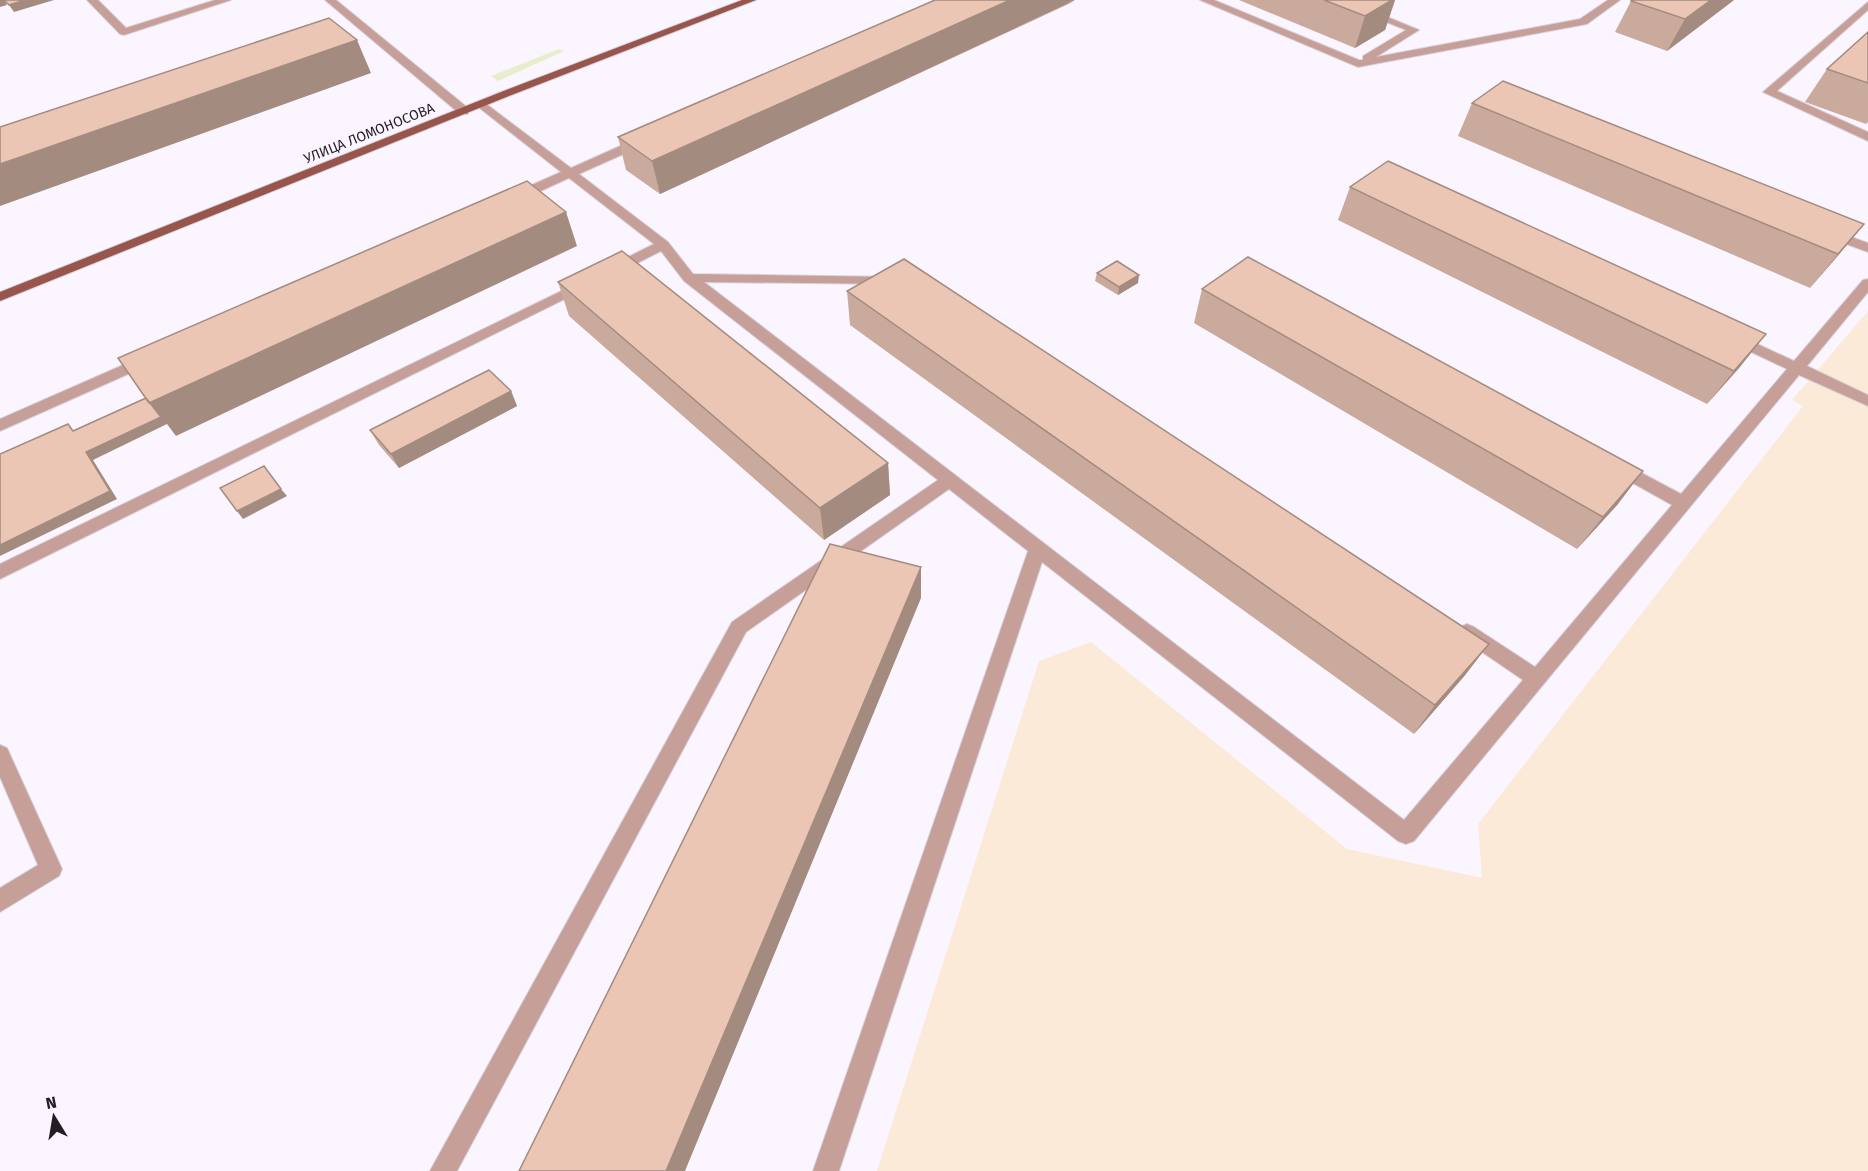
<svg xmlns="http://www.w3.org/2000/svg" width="1868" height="1171" font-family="'Fira Sans',sans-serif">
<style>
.education{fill:#fcead9}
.green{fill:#eaedcb}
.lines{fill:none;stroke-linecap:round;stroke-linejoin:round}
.minor-casing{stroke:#d8d3dc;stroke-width:2}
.major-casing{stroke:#d8d3dc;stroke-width:2}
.minor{fill:#c79f99;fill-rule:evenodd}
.major{fill:#98554c;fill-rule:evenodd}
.wall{fill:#caaa9c}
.shaded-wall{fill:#a48b7f}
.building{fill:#ebc6b5;stroke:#a48b7f;stroke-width:1.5}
.labels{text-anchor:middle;stroke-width:4.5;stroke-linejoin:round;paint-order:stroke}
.far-street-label{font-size:14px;fill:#221e24;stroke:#fbf5ff}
</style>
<rect width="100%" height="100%" fill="#fbf5ff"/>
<path class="education" d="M1868 311V1171H877L1039 661 1091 642 1347 849 1482 878 1478 824 1803 406 1792 400Z"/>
<path class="green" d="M559 49 564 51 498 81 491 76Z"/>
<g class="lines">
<g class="minor-casing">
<path id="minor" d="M87 0H98L126 28 215 0H231L124 35 120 34Z
M325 0H336L468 108V114H460Z
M1200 0H1214L1359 60H1363V56L1406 30 1332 0H1346L1419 30 1376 57 1580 19 1608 0H1620L1587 24 1358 67Z
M1868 2V10L1777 91 1868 132V141L1763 92Z
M481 100 571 168 638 138H646V144L579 174 668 242 693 274 896 277 898 280 896 283 891 284 704 282 1404 820 1523 680 1460 637 1458 632 1460 627 1467 624 1474 627 1535 667 1672 505 1611 471 1609 467 1611 463H1623L1681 494 1787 369 1728 341 1726 338 1728 335H1738L1794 361 1863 280 1868 279V292L1807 366 1868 395V406L1799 375 1414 841 1406 844 1398 841 1042 562 839 1171H813L1028 551 949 489 746 632 457 1171H430L732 622 938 480 684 281 661 251 618 273H608L606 270 608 267 654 244 569 178 519 201H509L508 198 509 195 561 172 477 106 475 104Z
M1829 229 1868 243V252L1824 236 1822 233Z
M582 281 587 282 589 285 587 288 0 579V564Z
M148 354 153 355 156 359 153 363 0 431V419Z
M0 745 7 748 62 869 59 876 0 912V888L38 865 0 777Z"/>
</g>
<g class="major-casing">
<path id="major" d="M742 0H756L509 96 0 301V292L501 92Z"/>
</g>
<use href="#minor" class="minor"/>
<use href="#major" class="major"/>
</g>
<path class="wall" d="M1239 0H1395L1385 30 1355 48Z
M1734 0 1667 51 1615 32 1631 1Z
M1075 1 660 194 626 170 618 137Z
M1868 32V122L1866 124 1805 102 1827 69Z
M1472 103 1864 224 1810 288 1458 136Z
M1350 187 1766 334 1739 368 1707 404 1338 220Z
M1097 273 1138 283 1118 295 1095 281Z
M558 282 888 463 890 495 824 540 569 316Z
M1202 289 1618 504 1577 549 1194 323Z
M847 291 1466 674 1414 734 850 325Z
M511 391 517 406 399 468 379 445 370 430Z"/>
<path class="shaded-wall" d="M0 0H4L7 5 0 7Z
M25 0H54L14 12 9 5Z
M1010 0H1075L660 194 652 161Z
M1392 0H1395L1385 30 1355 48 1365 16Z
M1711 0H1734L1667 51 1685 19Z
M357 40 371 73 0 206V164Z
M566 212 577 246 176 436 167 424 93 460 117 499 0 556V545L86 452 149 403Z
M1864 224 1836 258 1810 288 1838 254Z
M1139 275 1138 283 1118 295 1119 287Z
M1766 334 1739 368 1707 404 1734 371Z
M511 391 517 406 399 468 391 454Z
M888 463 890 495 824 540 820 508Z
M1643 471 1618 504 1577 549 1603 517Z
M281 489 287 496 243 519 237 511Z
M921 567V598L685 1171H666Z
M1489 644 1466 674 1414 734 1435 705Z"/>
<path class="building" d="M4 0H25L9 5Z
M935 0H1010L652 161 618 137Z
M1324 0H1392L1365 16Z
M1632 0H1711L1685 19 1631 1Z
M329 18 357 40 0 164V127Z
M1868 32V83L1827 69Z
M1503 81 1864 224 1838 254 1472 103Z
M1388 161 1766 334 1734 371 1350 187Z
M527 181 566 212 149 403 118 358Z
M622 251 888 463 820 508 558 282Z
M1248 257 1643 471 1603 517 1202 289Z
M904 259 1489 644 1435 705 847 291Z
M1117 261 1139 275 1119 287 1097 273Z
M489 370 511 391 391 454 370 430Z
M146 398 161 417 86 452 110 491 0 545V454L68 424 73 431Z
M264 466 281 489 237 511 220 488Z
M830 544 921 567 666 1171H519Z"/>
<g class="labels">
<g class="far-street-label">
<text transform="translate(369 133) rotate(-22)" y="5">УЛИЦА ЛОМОНОСОВА</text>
</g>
</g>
<g transform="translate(54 1117) rotate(349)" stroke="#fbf5ff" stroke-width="4.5" paint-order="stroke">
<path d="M0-4.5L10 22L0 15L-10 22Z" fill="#221e24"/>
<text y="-9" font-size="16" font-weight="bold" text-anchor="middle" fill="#221e24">N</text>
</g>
</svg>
